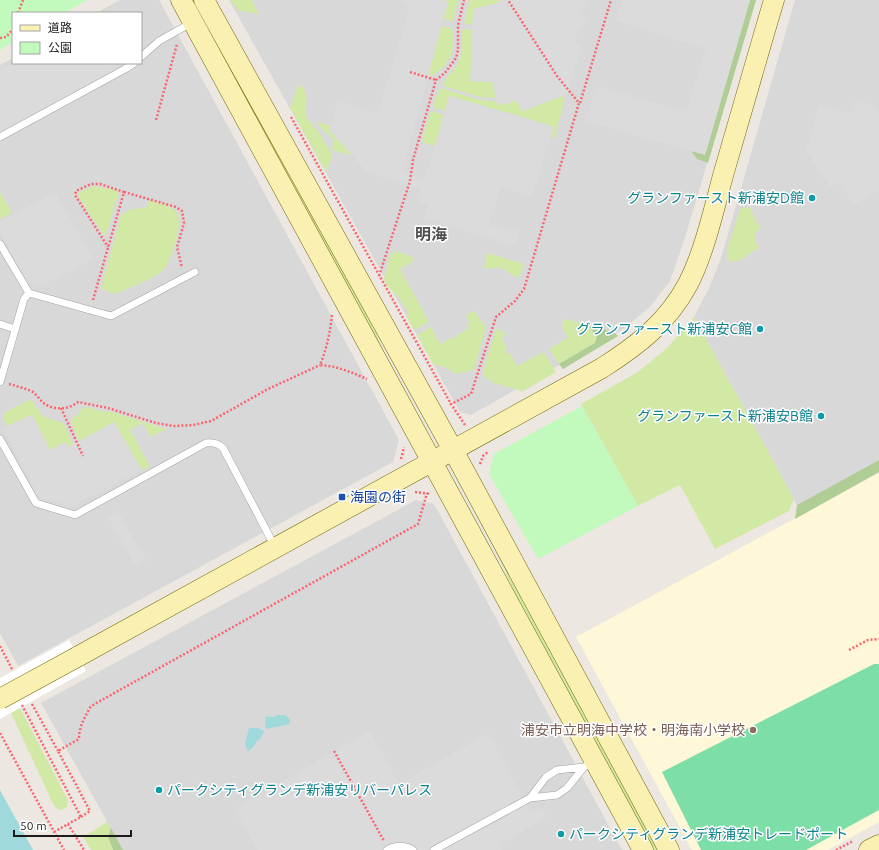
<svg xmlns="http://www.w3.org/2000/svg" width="879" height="850" font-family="Ubuntu,'Noto Sans JP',sans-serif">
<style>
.residential{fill:#d9d8d8}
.education{fill:#fff8d8}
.grass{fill:#d2e9a5}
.forest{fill:#afcd95}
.park{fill:#c2f9bc}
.pitch{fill:#7ddea7}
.parking{fill:#dbdbdb}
.water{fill:#a0d9dc}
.pier{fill:#fff}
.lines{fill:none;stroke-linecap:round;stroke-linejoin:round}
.lane-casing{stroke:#a2a2a2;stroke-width:8}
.secondary-casing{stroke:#716904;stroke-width:21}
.path{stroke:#fa6570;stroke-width:2.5;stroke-dasharray:2 2;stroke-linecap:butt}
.lane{stroke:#fff;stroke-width:7}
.secondary{stroke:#f9f0b2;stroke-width:20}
.secondary-bridge-casing{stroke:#716904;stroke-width:21;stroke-linecap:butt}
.secondary-bridge{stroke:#f9f0b2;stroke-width:20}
.culture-dot{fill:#0f9aa8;stroke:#fff;stroke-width:1.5}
.transit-dot{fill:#1a4fb4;stroke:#fff;stroke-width:1.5}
.education-dot{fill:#8d6e63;stroke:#fff;stroke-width:1.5}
.labels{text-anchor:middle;stroke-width:3;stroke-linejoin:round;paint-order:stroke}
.culture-label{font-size:14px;fill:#0d838f;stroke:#fff;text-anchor:end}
.transit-label{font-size:14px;fill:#164399;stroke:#fff;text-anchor:start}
.education-label{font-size:14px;fill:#785e54;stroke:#fff;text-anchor:end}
.quarter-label{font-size:16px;font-weight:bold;fill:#4e4e4e;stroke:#fff}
</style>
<rect width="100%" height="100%" fill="#ede7e1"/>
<path class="residential" d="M120 0H159L399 440 393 462 18 666 0 633V65L13 58V63H141V13H96Z
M229 0H756L684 241 670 281 649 308 623 329 471 415 460 412Z
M795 0H879V460L797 505 694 317 709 288 721 258Z
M416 500 434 504 622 850H123L41 703Z"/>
<path class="education" d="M879 473V822L828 850H692L576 637Z"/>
<path class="grass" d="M187 0H198L372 322 386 359Z
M230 0H252L259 14 238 10Z
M445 0H458L453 20 450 21 443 18 448 3Z
M470 0H501L495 4 480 7 475 24H466L464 22Z
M443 26 451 28 453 31C452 48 455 55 442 68 439 71 436 74 432 76L419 72 440 28Z
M464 29 479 31 470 81 492 82 496 98 480 97 444 86 443 84C446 78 449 75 453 71 463 59 462 46 462 31Z
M300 85C313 99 302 103 307 117 310 123 314 127 318 132 324 139 328 148 332 156L326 172 290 108 297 87Z
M441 88 476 99 497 102 498 105 517 101 523 111 563 96 565 98 554 139 547 137 550 125 450 96 445 111 435 108 433 105 439 90Z
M434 112 444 115 435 146 424 143 422 141 430 113Z
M315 121 331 126 330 133 377 147 372 161 332 150 334 139 327 134Z
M95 186 119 191 106 236 103 234 78 196 79 192Z
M0 192 12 213 0 219Z
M149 200C158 203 171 205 177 213 184 223 171 263 162 271 152 280 130 287 117 293H111L101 288 121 215 129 210 147 207Z
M746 207 750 208 760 228C753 233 754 241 759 247L741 260 732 262 728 259 727 251 740 209Z
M394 251 413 257 412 262 400 269 429 322 414 330 408 320 407 311 399 298 386 285 384 279 390 255Z
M487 253 524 264 519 278C511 276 507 269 500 268 493 267 492 270 484 268Z
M474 311 486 327 474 370 454 374 448 368 433 364 417 335 431 327 440 344 453 337 457 338 459 334 469 328 467 324 470 322 466 315Z
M694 317 794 499 789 511 715 549 680 485 638 506 581 404 638 372 667 348Z
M564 319 588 325 597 337 595 343 559 364 549 349 568 338 562 326Z
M496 329 504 332 505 335 501 338 507 348 505 353 510 354 517 366 544 352 556 372 522 392C507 383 494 389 483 374L484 368Z
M29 400 32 401C37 408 40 414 47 418 53 421 60 420 65 425L73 445 68 447 65 442 50 450 32 415 7 426 3 419 4 413Z
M85 407 106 412 109 411 166 429 151 437 143 423 130 430 150 466 142 470 114 422 79 441 71 422V419L76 416 83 408Z
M500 558 661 850H653L519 605Z
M20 708 68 800 67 807 64 809 59 810 54 806 11 713Z
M107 822 111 828 108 837 113 850H91L83 837Z"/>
<path class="forest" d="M750 0H756L708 163 697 159 692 152 693 148 706 152Z
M588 325 613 332 618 336 563 369 559 364 595 343 597 337Z
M879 460V472L795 519 797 505Z
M111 828 123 850H113L108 837Z"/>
<path class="park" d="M0 0H87L64 13H13V42L0 50Z
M582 406 638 506 538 559 489 474 494 454Z"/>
<path class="pitch" d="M874 664H879V810L806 850H701L662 772Z"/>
<path class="parking" d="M402 0H445L448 3 402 172 425 179 449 96 554 127 532 196 501 187 489 224 520 232 515 246 424 219 429 205 419 202 422 189 367 172 329 130 338 101 378 113 409 11Z
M501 0H587L579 14 587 20 574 38 581 47 567 94 522 111 517 101 498 105 492 82 470 81 473 9 495 4Z
M622 0H750L705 155 586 121 597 86 686 112 706 49 616 21Z
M13 63H115L118 69 0 131V70Z
M855 100 874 106 879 115V190L853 205 841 181 830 187 806 151 820 104 851 114Z
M55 192 93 259 41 286 28 283 0 232V222Z
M32 415 50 450 65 442 69 447 114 422 142 470 72 506 40 498 3 429Z
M118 511 146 560 135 566 108 517Z
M370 731 399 784 489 733 530 813 542 807 547 817 500 844 503 850H257L235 809Z"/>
<path class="water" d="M278 715H285L290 719V723L286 725 266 729 265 725 266 716 272 717Z
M249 728H258L264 731 261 738C255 741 255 748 248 751L245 744Z
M0 790 33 850H0Z"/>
<path class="pier" d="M69 640 86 671 0 719V678Z"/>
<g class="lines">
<g class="lane-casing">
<path id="lane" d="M141 57 159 41 193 22
M0 137 125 69 134 63
M0 244 29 293
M0 324 15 329
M0 382 24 299 29 293 111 316 195 272
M0 439 36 503 75 515 206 443C213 442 218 443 223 448L275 547
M584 767 557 770 546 777 530 798 557 795 567 788 584 767 594 761
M387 850C396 845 404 845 413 850
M434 850 530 798"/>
</g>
<g class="secondary-casing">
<path id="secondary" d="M181 0 643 850
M204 0 453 450 669 850
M77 657 602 368C638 345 667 323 688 284 705 251 714 208 724 172 741 114 757 57 774 0
M869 850 879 845"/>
</g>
<path class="path" d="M18 13 23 0
M0 38 6 37 13 29
M410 72 436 80
M580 103 611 0
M291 117 451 404
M156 120 177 44
M124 192 176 207 182 211 184 223 177 247 182 268
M379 276 410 181 413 160 436 80 445 73 456 58 458 50V25L464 0
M93 300 124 192 100 184H91L76 191 75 195 108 247
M332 315C330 332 327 348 320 365 337 366 351 372 367 379
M9 384C16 386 24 388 31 391 37 394 40 401 45 404 56 411 69 409 78 402L108 408 156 423 173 426 193 425 211 421 268 389 320 365
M61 408 83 456
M465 425 451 404 471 394 496 317 515 301 524 289 579 103 557 76 508 0
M401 459 404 447
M480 464 483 456 488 452
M415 492 430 494
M0 646 13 671
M849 650 868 640 879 639
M32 704 58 751
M22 705 81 817 68 824
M0 733 64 850
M334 751 384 841
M81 817 90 811 58 751 79 739C79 726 85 717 91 706L418 524 427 493
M54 832 68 824 84 850
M836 850 853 841"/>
<use href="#lane" class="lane"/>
<use href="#secondary" class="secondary"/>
<g class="secondary-bridge-casing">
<path id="secondary-bridge" d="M0 699 77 657"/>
</g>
<use href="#secondary-bridge" class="secondary-bridge"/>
</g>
<g class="culture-dot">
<circle cx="812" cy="198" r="4"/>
<circle cx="760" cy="329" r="4"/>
<circle cx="821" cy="416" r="4"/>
<circle cx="159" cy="790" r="4"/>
<circle cx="561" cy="834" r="4"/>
</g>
<rect class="transit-dot" x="338" y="493" width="8" height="8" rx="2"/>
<circle class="education-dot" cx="753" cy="730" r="4"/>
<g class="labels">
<g class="culture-label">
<text x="804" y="203">グランファースト新浦安D館</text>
<text x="752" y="334">グランファースト新浦安C館</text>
<text x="813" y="421">グランファースト新浦安B館</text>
<text x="167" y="795" text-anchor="start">パークシティグランデ新浦安リバーパレス</text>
<text x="569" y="839" text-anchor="start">パークシティグランデ新浦安トレードポート</text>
</g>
<g class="transit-label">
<text x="350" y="502">海園の街</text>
</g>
<g class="education-label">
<text x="745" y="735">浦安市立明海中学校・明海南小学校</text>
</g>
<g class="quarter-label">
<text x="431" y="240">明海</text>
</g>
</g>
<rect x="12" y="12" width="130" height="52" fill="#ffffff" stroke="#a4a4a4"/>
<rect x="20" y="25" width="20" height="6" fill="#f9f0b2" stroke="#a4a4a4"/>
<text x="48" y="32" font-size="12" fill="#1b1b1b">道路</text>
<rect x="20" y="42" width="20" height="12" fill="#c2f9bc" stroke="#a4a4a4"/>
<text x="48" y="52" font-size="12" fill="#1b1b1b">公園</text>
<path d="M14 830v6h117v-6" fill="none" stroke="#1b1b1b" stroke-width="2"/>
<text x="20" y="830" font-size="12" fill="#1b1b1b" stroke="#ffffff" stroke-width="3" paint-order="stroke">50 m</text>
</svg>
